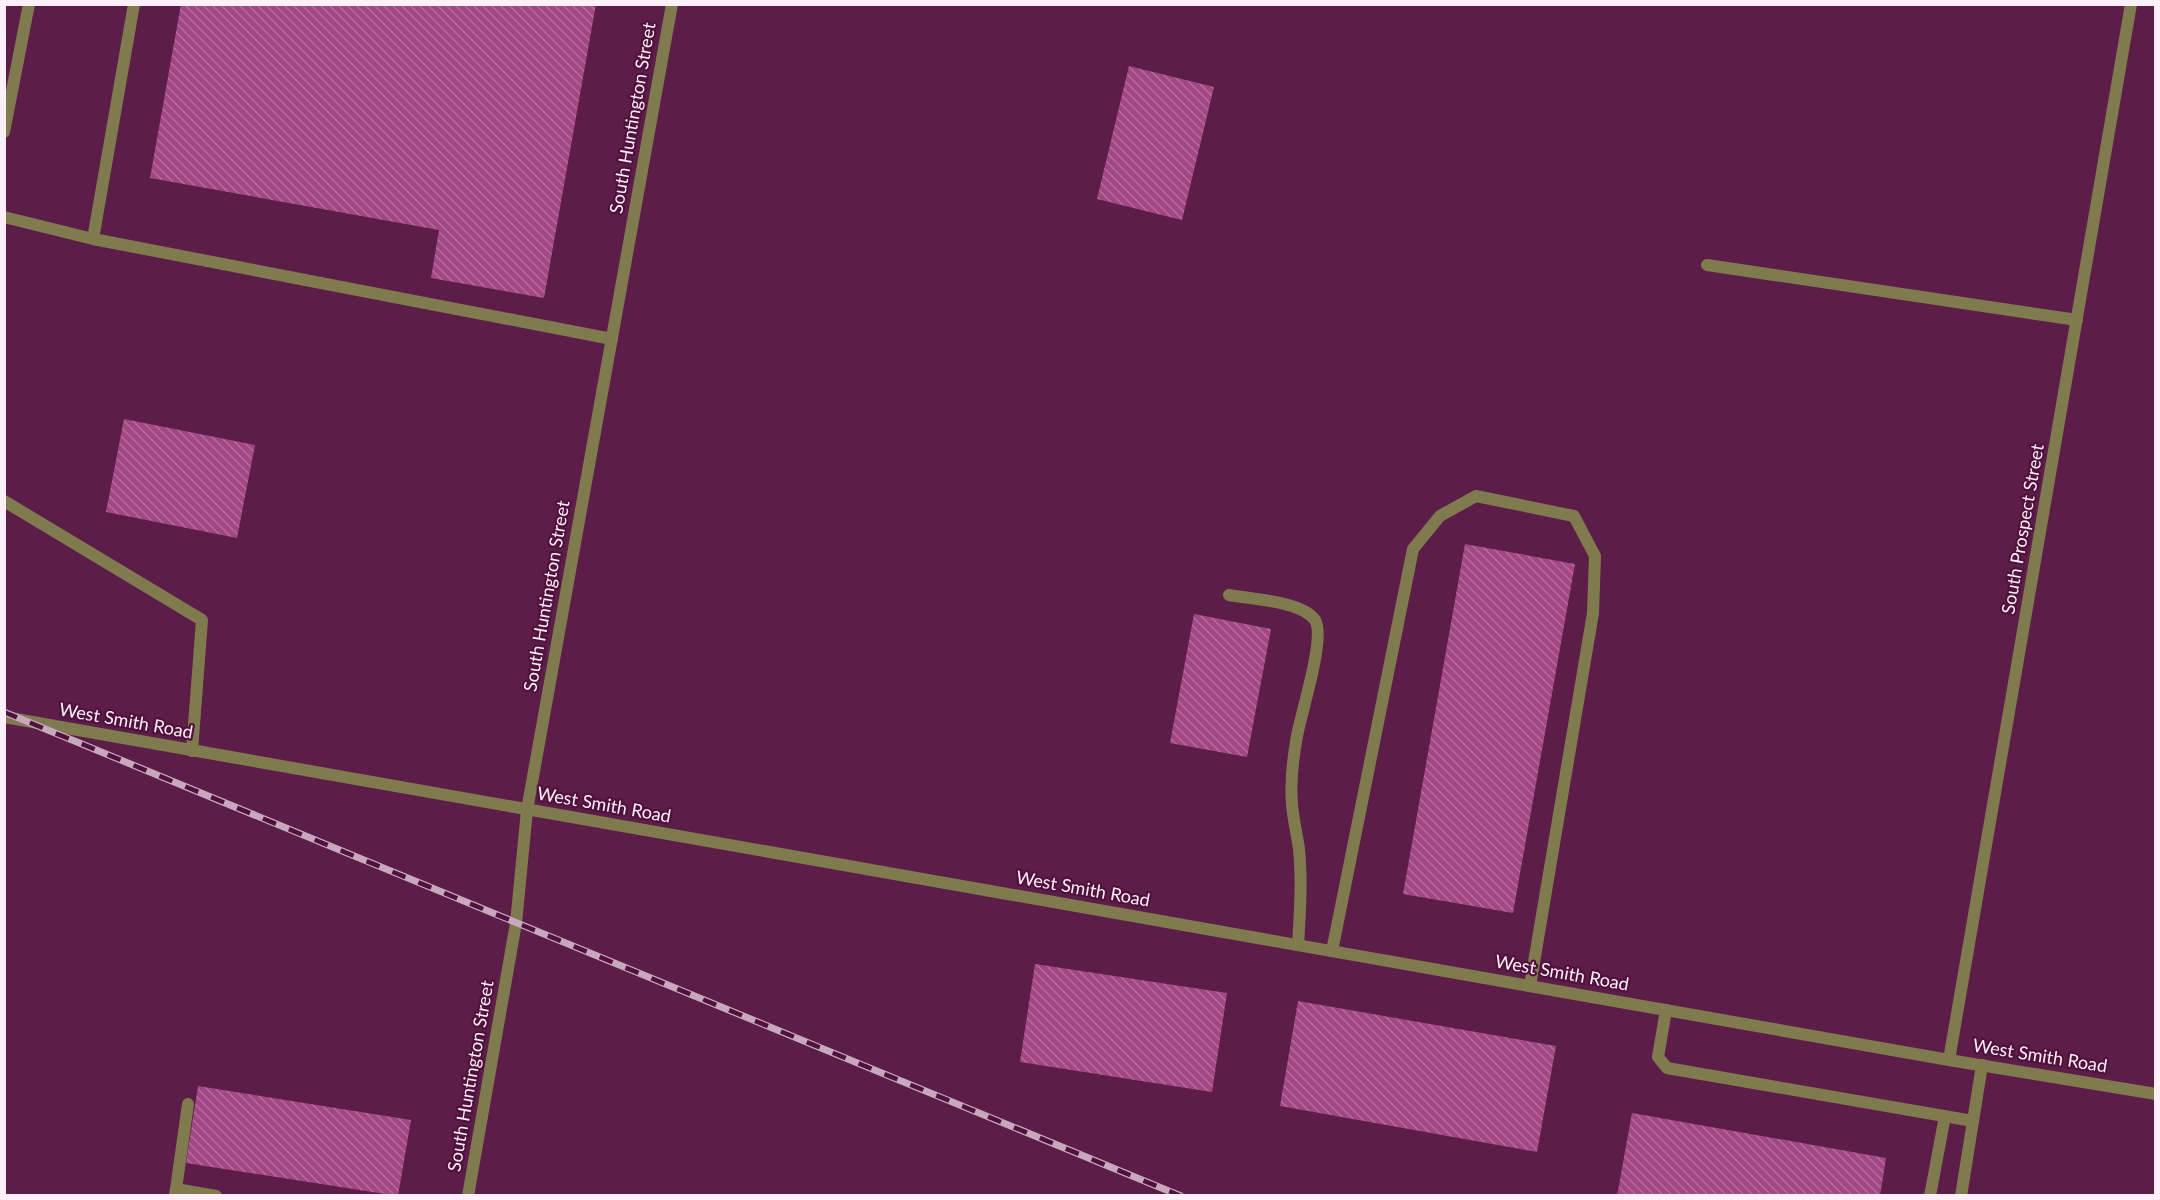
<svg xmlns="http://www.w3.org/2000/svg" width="2160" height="1200" font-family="Lato,sans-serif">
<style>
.building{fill:url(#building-back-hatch)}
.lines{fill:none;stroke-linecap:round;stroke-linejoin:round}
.service{stroke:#807b4e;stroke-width:12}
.minor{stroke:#807b4e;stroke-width:12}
.tertiary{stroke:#807b4e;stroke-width:12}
.rail-casing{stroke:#c7a8bc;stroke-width:7}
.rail{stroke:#50123d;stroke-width:4.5;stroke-dasharray:14;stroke-linecap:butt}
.labels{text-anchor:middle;stroke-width:4.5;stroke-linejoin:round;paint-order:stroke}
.street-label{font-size:18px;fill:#ffeff8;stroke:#50123d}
</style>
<defs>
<pattern id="building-back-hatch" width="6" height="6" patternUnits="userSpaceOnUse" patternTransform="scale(1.5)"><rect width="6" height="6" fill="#a34784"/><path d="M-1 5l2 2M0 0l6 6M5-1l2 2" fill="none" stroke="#b56b9c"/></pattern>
</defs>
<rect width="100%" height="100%" fill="#5c1e48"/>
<path class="building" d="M181 4H596L544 298 431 278 439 230 150 178Z
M1129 66 1214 87 1182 220 1097 199Z
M124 419 255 445 237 538 106 512Z
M1465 544 1575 564 1513 913 1403 894Z
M1194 614 1271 629 1247 757 1170 743Z
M1035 964 1227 993 1212 1092 1020 1062Z
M1298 1001 1556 1046 1537 1152 1280 1106Z
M198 1086 411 1120 398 1196 186 1163Z
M1632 1113 1886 1158 1880 1196H1617Z"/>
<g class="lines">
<path class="service" d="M4 132 29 4
M4 217 93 239 134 4
M93 239 612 339
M1707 265 2077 320
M4 501 202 620 192 751
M1229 595C1250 599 1302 601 1315 620 1326 637 1301 713 1297 736 1293 758 1290 781 1292 804 1293 819 1297 834 1299 849 1302 881 1300 913 1298 945
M1332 951 1413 549 1440 516 1476 496 1574 516 1595 556 1593 613 1530 986
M1666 1010 1658 1057 1667 1068 1973 1121
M176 1189 188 1104
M175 1194 176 1189 216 1196
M1930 1196 1945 1116"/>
<path class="minor" d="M1949 1060 2131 4
M1961 1196 1982 1065"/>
<path class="tertiary" d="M4 717 1949 1060 2156 1094
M468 1196 516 923 527 810 672 4"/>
<g class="rail-casing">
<path id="rail" d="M4 712 1181 1196"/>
</g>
<use href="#rail" class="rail"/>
</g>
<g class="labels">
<g class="street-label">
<text transform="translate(633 118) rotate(-80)" y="6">South Huntington Street</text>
<text transform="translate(2023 529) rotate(-80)" y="6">South Prospect Street</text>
<text transform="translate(547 596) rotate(-80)" y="6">South Huntington Street</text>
<text transform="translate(126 721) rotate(10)" y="6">West Smith Road</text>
<text transform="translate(604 805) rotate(10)" y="6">West Smith Road</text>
<text transform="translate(1083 889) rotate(10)" y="6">West Smith Road</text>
<text transform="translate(1562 973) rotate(10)" y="6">West Smith Road</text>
<text transform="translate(2040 1056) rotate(9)" y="6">West Smith Road</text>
<text transform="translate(471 1076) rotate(-80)" y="6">South Huntington Street</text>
</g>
</g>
<rect width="2160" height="1200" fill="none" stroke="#ffeff8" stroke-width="12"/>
</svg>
